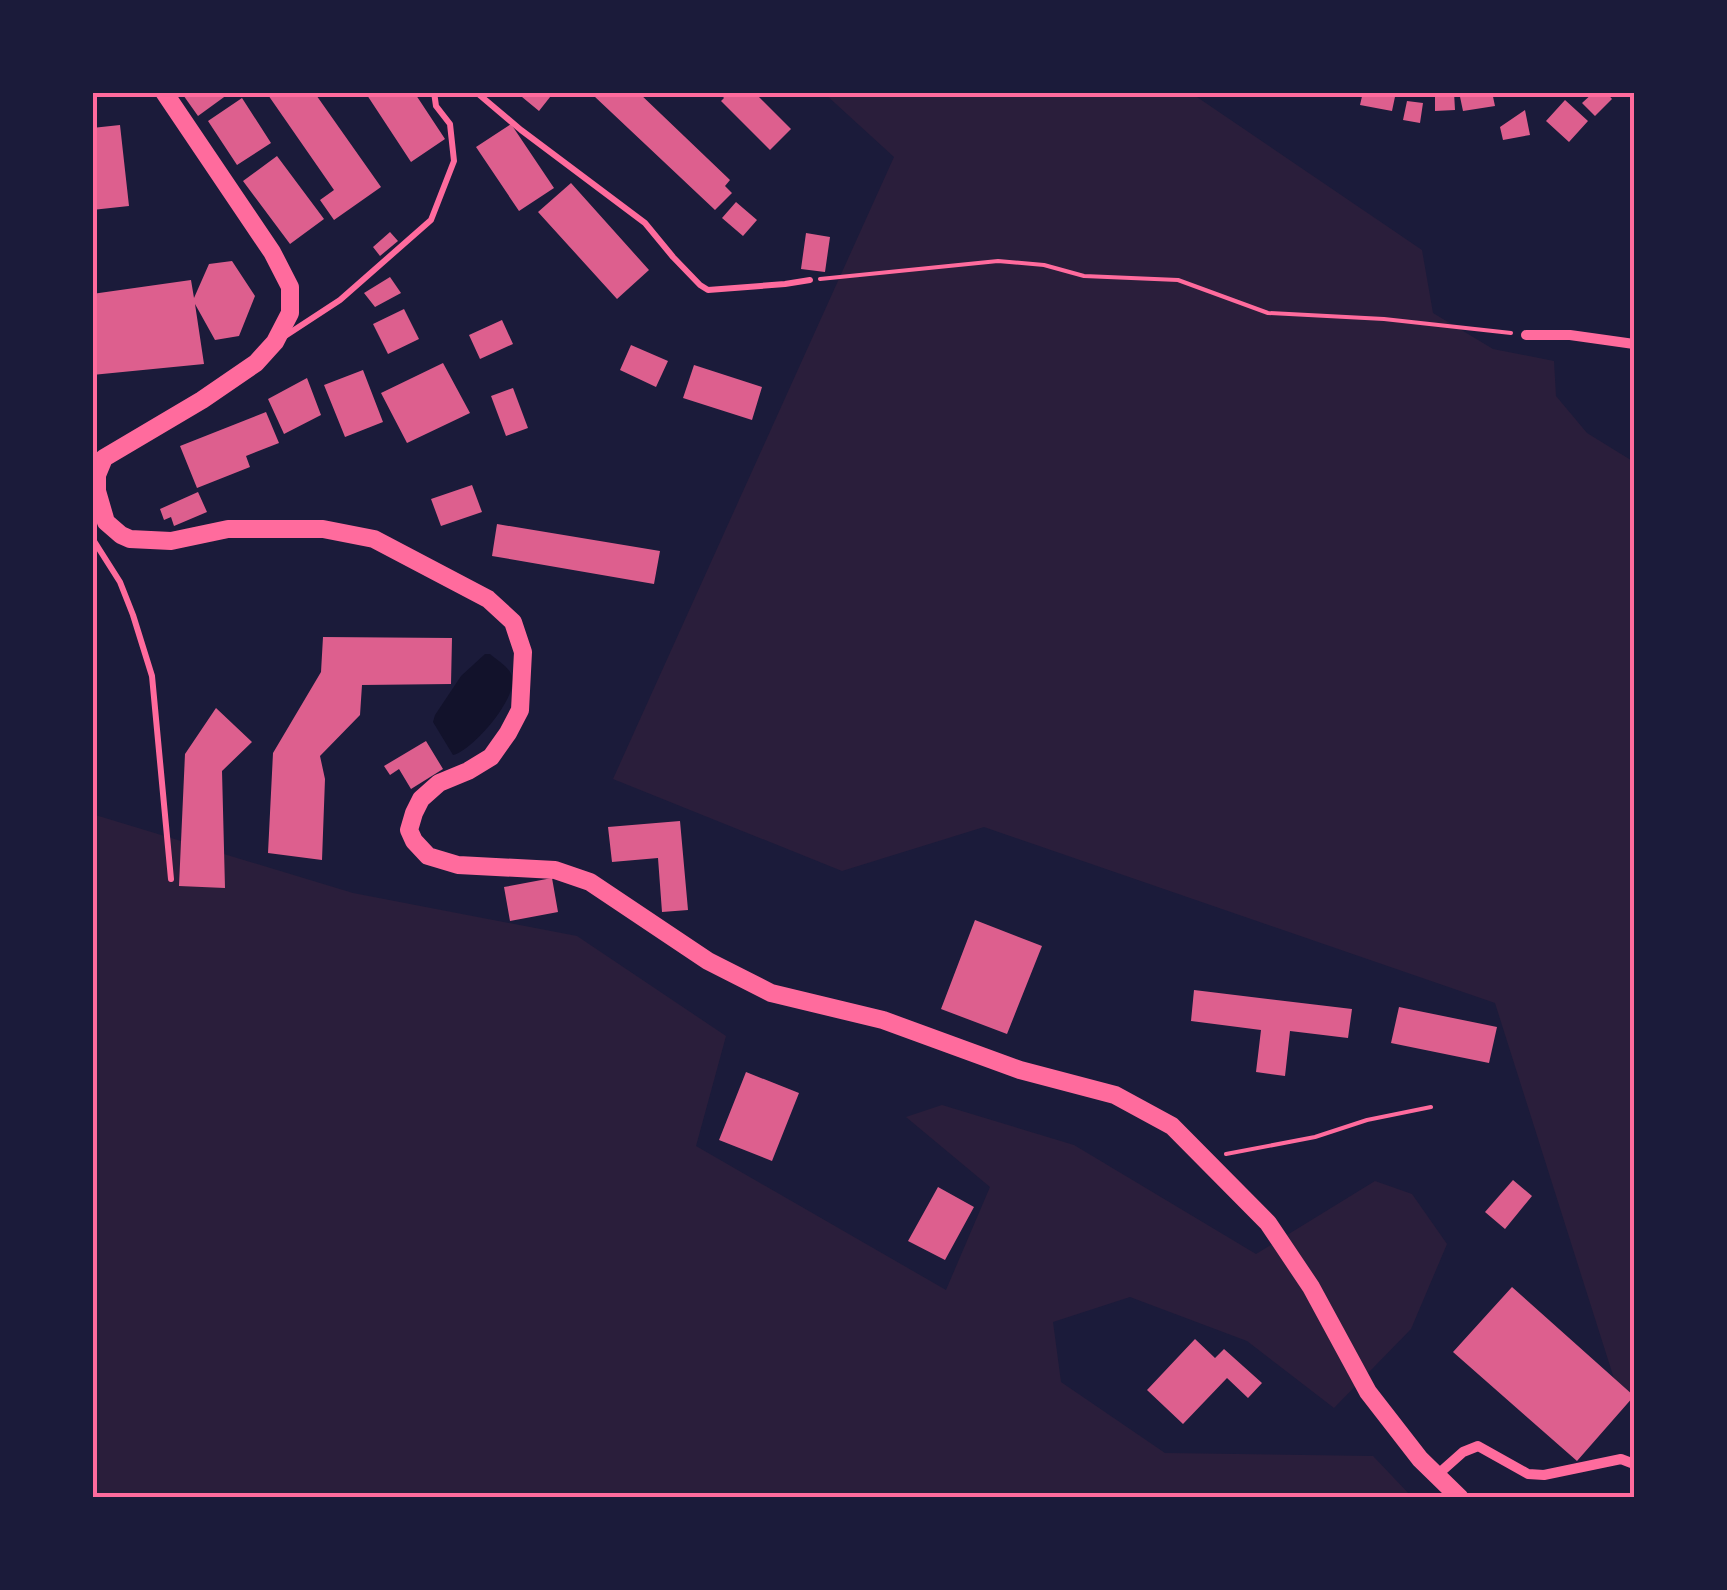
<svg xmlns="http://www.w3.org/2000/svg" width="1727" height="1590" font-family="Helvetica,sans-serif">
<style>
.green{fill:#2a1e3b}
.water{fill:#12122b}
.building{fill:#dd5f8e}
.lines{fill:none;stroke-linecap:round;stroke-linejoin:round}
.path{stroke:#ff6b9d;stroke-width:4}
.service{stroke:#ff6b9d;stroke-width:6}
.minor{stroke:#ff6b9d;stroke-width:10}
.tertiary{stroke:#ff6b9d;stroke-width:18}
.neatline{fill:none;stroke:#ff6b9d;stroke-width:4}
</style>
<rect width="100%" height="100%" fill="#1b1b3a"/>
<path class="green" d="M824 93H1191L1422 250 1433 313 1493 349 1554 361 1556 396 1587 433 1634 462V1404L1617 1388 1495 1003 984 827 842 871 613 779 894 157Z
M92 814 353 893 577 936 726 1036 696 1146 946 1290 990 1187 906 1117 942 1105 1074 1145 1256 1254 1375 1181 1412 1194 1447 1244 1411 1329 1334 1408 1247 1341 1130 1297 1053 1322 1061 1382 1165 1453 1373 1456 1412 1497H93Z"/>
<path class="water" d="M485 654H490C497 660 509 667 512 676 519 697 472 751 453 755L433 722 435 715 461 676Z"/>
<path class="building" d="M181 92H231L198 116Z
M266 92H314L381 187 334 220 320 200 334 190Z
M365 92H414L445 139 411 162Z
M516 92H554L539 111Z
M598 92H638L730 180 725 186 732 193 715 210 594 96Z
M719 92H754L791 129 770 150 721 101 724 98Z
M1363 92H1396L1392 111 1360 105Z
M1435 92H1454L1455 110 1435 111Z
M1459 92H1492L1495 106 1463 111Z
M1594 92H1606L1612 99 1595 116 1582 103Z
M242 98 271 143 237 165 208 121Z
M1565 100 1588 121 1569 142 1546 121Z
M1407 101 1423 103 1420 123 1403 120Z
M1525 110 1530 135 1503 140 1500 127Z
M511 124 554 188 519 211 476 147Z
M120 125 129 206 92 210V128Z
M277 156 324 219 290 244 243 181Z
M571 183 649 270 617 299 538 212Z
M736 202 757 220 743 236 722 218Z
M390 232 398 241 380 256 373 247Z
M806 233 830 237 825 272 801 269Z
M232 261 255 296 239 336 215 340 195 304 204 364 92 375V294L191 280 194 298 209 264Z
M390 277 401 293 375 307 364 293Z
M404 309 419 339 388 354 373 324Z
M502 320 513 344 480 359 469 335Z
M631 345 668 361 656 387 620 370Z
M443 363 470 413 407 443 381 393Z
M694 365 762 387 752 420 683 398Z
M363 370 383 422 345 437 324 385Z
M307 378 321 415 284 434 268 399Z
M513 388 528 428 506 436 491 396Z
M266 412 279 443 246 456 250 467 197 488 180 446Z
M472 485 482 512 441 526 431 499Z
M198 492 207 512 174 526 171 517 164 520 160 509Z
M497 524 660 551 654 584 492 556Z
M323 637 452 638 451 684 362 685 360 715 320 756 325 779 322 860 268 853 273 753 321 672Z
M216 708 252 742 222 771 225 888 179 886 185 754Z
M426 741 443 769 411 789 399 769 390 775 384 766Z
M680 821 688 910 662 912 658 858 612 862 608 827Z
M552 878 558 912 510 921 504 887Z
M975 920 1042 946 1007 1034 941 1009Z
M1194 990 1352 1009 1348 1038 1290 1031 1285 1076 1256 1072 1261 1030 1191 1021Z
M1399 1007 1497 1027 1489 1063 1391 1043Z
M746 1072 799 1093 772 1161 719 1140Z
M1513 1180 1532 1196 1505 1229 1485 1212Z
M938 1187 974 1207 945 1260 908 1241Z
M1512 1287 1634 1396 1577 1461 1453 1352Z
M1195 1339 1215 1358 1224 1349 1262 1383 1248 1398 1227 1378 1183 1424 1147 1390Z"/>
<g class="lines">
<path class="path" d="M820 279 998 261 1044 265 1084 276 1178 280 1268 313 1384 319 1511 333
M1226 1154 1315 1137 1367 1120 1431 1107"/>
<path class="service" d="M476 92 521 130 645 223 673 257 700 285 708 290 785 284 810 280
M285 336 340 300 431 220 454 161 450 124 436 106 434 92
M94 541 120 582 133 615 152 676 171 879"/>
<path class="minor" d="M1526 335H1570L1634 344
M1436 1476 1463 1452 1478 1446 1528 1474 1544 1475 1621 1459 1634 1464"/>
<path class="tertiary" d="M164 92 272 252 290 287V313L275 342 256 363 202 400 104 458 97 475V491L106 522 121 535 130 539 171 541 228 529H323L374 539 488 599 513 622 523 652 520 710 508 733 491 757 468 771 439 783 421 799 414 813 409 830 414 841 428 856 458 865 555 870 590 882 708 961 771 993 883 1020 1020 1070 1115 1095 1172 1126 1268 1223 1311 1287 1368 1392 1420 1459 1460 1498"/>
</g>
<rect width="1727" height="1590" fill="none" stroke="#1b1b3a" stroke-width="190"/>
<rect x="95" y="95" width="1537" height="1400" class="neatline"/>
</svg>
